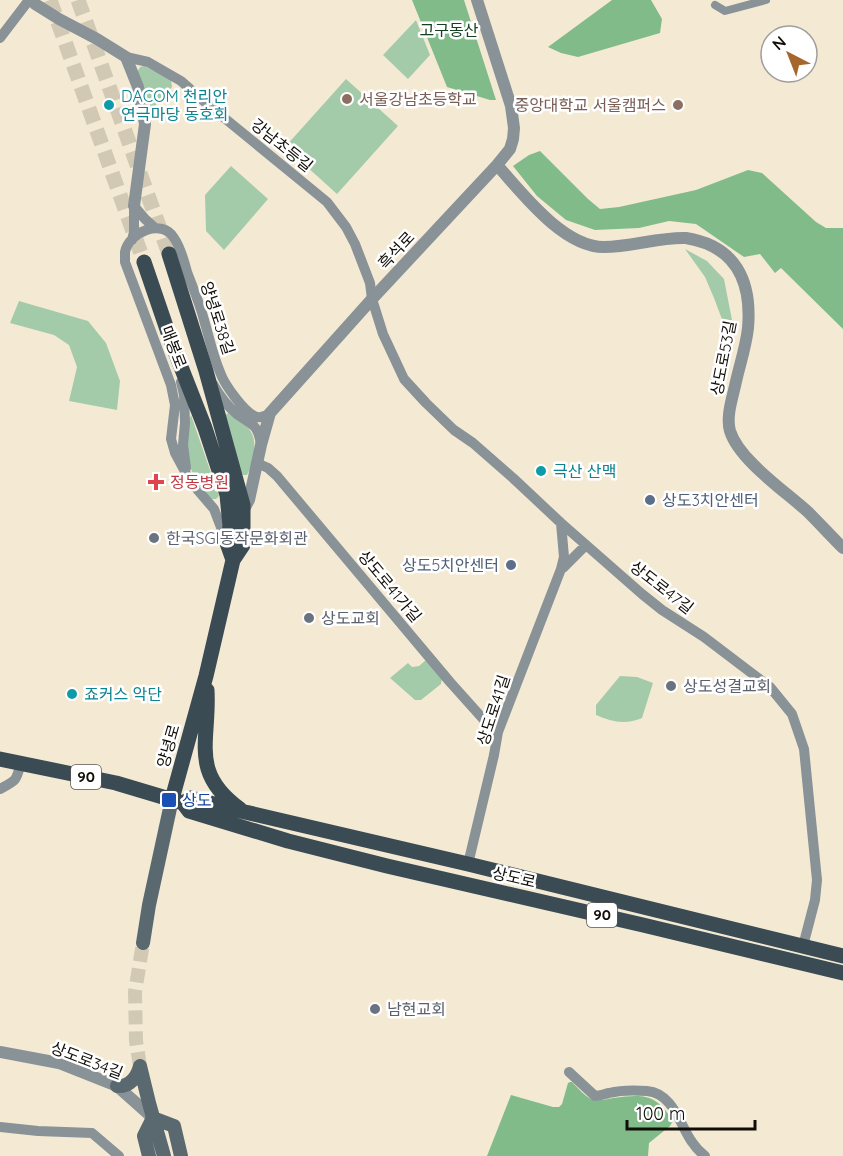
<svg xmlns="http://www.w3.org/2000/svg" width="843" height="1156" font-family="Quicksand,'Noto Sans KR',sans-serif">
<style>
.green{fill:#a4cba9}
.forest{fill:#81bb8a}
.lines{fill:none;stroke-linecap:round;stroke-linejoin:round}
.secondary-tunnel{stroke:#d2c9b5;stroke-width:14;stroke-dasharray:14 7;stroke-linecap:butt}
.primary-tunnel{stroke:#d2c9b5;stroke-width:15;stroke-dasharray:15 8;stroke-linecap:butt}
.pedestrian{stroke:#889297;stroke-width:8}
.minor{stroke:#889297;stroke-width:10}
.tertiary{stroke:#889297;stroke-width:12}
.secondary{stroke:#5a696f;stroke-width:14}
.primary{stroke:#3a4b53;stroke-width:15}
.education-dot{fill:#8d6e63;stroke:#fff;stroke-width:2}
.culture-dot{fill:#0f9aa8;stroke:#fff;stroke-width:2}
.health-dot{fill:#e0444e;stroke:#fff;stroke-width:2}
.service-dot{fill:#5c6f8a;stroke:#fff;stroke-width:2}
.worship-dot{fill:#6b7280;stroke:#fff;stroke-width:2}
.transit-dot{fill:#1a4fb4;stroke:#fff;stroke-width:2}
.labels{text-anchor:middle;stroke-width:5;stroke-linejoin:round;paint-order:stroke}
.shield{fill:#fff;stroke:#585651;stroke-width:1.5}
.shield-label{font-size:15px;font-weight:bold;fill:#110d07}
.park-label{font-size:16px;fill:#164120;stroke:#fff}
.culture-label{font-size:16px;fill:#0d838f;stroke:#fff;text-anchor:start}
.education-label{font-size:16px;fill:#785e54;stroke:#fff;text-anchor:start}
.street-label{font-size:16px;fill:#110d07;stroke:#fff}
.health-label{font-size:16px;fill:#be3a42;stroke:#fff;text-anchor:start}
.service-label{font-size:16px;fill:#4e5e75;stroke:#fff;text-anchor:start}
.worship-label{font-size:16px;fill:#5b616d;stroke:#fff;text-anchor:start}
.transit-label{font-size:16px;fill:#164399;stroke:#fff;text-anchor:start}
</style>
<rect width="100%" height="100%" fill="#f4ead4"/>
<path class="green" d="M416 20 430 55 408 79 383 55Z
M144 66 171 79 172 87 154 107 151 109 148 107 137 72 140 67Z
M346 79 398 126 337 194 285 147Z
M231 166 268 199 224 250 206 231 205 195Z
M685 249 707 261 724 279 732 320 723 322 714 298 705 277Z
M19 301 88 321 106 343 120 381 117 410 69 401 77 367 69 345 54 335 10 323Z
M228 413C235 418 247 424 251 432 258 443 253 465 247 475H243L241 473 225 415Z
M191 415 219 496 216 499H212C206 492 198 485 194 476 185 458 184 431 191 415Z
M426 660 442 678 441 684 421 700H415L390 678 408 663 412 667 419 666Z
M620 676 637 677 653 683 642 718C626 725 611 722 596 715V705Z"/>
<path class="forest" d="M412 0H464L496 100H490L447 87Z
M612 0H651L662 19 660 33 578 57 561 53 548 47Z
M540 151 588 199 600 209 619 207 696 190 748 170 762 173 816 222 826 228H843V329L781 268 775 273 760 254 744 257 696 224 669 221 639 228 595 230 566 220 537 196 513 166 529 155Z
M570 1082H572C578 1088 586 1098 594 1100 600 1101 607 1099 613 1098 643 1094 656 1093 673 1121L670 1126 649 1143 648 1156H487L511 1095 553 1107H559L562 1104 568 1083Z"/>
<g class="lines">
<path class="secondary-tunnel" d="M140 1066 136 1041 135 992 143 943"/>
<path class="primary-tunnel" d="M50 0 144 262
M78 0 169 254"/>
<path class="pedestrian" d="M715 5 725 11 766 0"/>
<path class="minor" d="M0 38 29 0
M126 57 148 62 181 81 206 103 327 202 346 227 355 244 370 283 372 299 383 334 404 379 426 403 454 430 473 443 513 478 561 523 642 594 662 610 704 637 770 687 792 714 804 749 817 880 815 900 803 946
M134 206 145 219 155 228
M132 240 134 232V206
M181 382 184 395 185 423 183 445 186 468
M213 384C219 395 228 407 238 415 254 426 258 425 261 445
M257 463 268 468 277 476 450 682 493 730 498 732
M227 543 214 509 190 481 175 453 171 439 175 405 171 385 125 262C125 261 125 253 125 252 129 232 162 218 174 238 181 248 184 261 187 272 193 288 200 304 204 320 209 337 213 356 220 372 224 384 245 414 257 417 262 418 266 416 270 413
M563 568 586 545
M0 789C17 780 16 781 21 763
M468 864 494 755 498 732 561 569 564 557 561 523
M569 1072 595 1096C601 1096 604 1094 609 1093 621 1090 635 1090 647 1091 673 1093 680 1125 692 1142 696 1148 700 1152 705 1156
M0 1127 38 1131 92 1133 119 1156"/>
<path class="tertiary" d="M32 0 35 4 59 19 97 39 126 57 138 87 145 124 134 206
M497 165C522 193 563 247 604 247 631 247 659 237 686 238 736 246 752 281 748 328 746 347 739 367 735 386 732 399 726 417 730 431 739 460 785 491 808 512 820 524 831 536 843 548
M243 511 249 500 261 445 270 413 372 299 497 165 510 149 513 139 514 128 511 106 477 0
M0 1052 59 1063 117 1086 153 1118"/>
<path class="secondary" d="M143 943 149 905 172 799
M140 1066 149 1103 164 1156
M117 1086C130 1087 137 1077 140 1066
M153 1118 174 1126 181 1156
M149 1156 144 1136 153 1118"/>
<path class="primary" d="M169 254 206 371 243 505V545L233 560 206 676 172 799
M144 262 172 344 205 428 227 495 230 526 227 543 233 560
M207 690C210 741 189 772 240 809
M0 759 116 783 183 803 189 811 288 841 387 866 643 925 843 973
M183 803 191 798 245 812 468 864 843 956"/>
</g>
<g class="education-dot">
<circle cx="347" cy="99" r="6"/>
<circle cx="678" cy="105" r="6"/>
</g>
<g class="culture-dot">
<circle cx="109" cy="105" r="6"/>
<circle cx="541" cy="471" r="6"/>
<circle cx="72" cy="694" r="6"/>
</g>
<path class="health-dot" d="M153 473h6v6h6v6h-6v6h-6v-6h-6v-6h6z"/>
<g class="service-dot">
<circle cx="650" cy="500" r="6"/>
<circle cx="511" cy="565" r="6"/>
</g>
<g class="worship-dot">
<circle cx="154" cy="538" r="6"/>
<circle cx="309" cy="618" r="6"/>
<circle cx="671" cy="686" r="6"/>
<circle cx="375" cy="1009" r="6"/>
</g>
<rect class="transit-dot" x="161" y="792" width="16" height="16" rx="3"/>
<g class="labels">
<g class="shield">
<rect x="71" y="765" width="30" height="24" rx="4.5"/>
<rect x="587" y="903" width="30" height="24" rx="4.5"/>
</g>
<g class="shield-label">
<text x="86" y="782">90</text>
<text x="602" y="920">90</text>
</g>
<g class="park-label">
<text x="449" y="36">고구동산</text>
</g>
<g class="culture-label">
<text x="121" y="102">DACOM 천리안<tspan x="121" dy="18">연극마당 동호회</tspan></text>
<text x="553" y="477">극산 산맥</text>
<text x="84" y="700">죠커스 악단</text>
</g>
<g class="education-label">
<text x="359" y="105">서울강남초등학교</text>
<text x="666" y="111" text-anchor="end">중앙대학교 서울캠퍼스</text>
</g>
<g class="street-label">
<text transform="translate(282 145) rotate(39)" y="6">강남초등길</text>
<text transform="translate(396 250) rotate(-47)" y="6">흑석로</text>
<text transform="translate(218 318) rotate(72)" y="6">양녕로38길</text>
<text transform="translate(174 347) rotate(69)" y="6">매봉로</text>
<text transform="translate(723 358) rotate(-79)" y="6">상도로53길</text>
<text transform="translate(390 586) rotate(50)" y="6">상도로41가길</text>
<text transform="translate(662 587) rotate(38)" y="6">상도로47길</text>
<text transform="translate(493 710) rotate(-72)" y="6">상도로41길</text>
<text transform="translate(168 746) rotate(-74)" y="6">양녕로</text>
<text transform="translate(514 877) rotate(13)" y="6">상도로</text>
<text transform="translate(87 1060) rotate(21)" y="6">상도로34길</text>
</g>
<g class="health-label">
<text x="170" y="488">정동병원</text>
</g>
<g class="service-label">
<text x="662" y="506">상도3치안센터</text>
<text x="499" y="571" text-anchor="end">상도5치안센터</text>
</g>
<g class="worship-label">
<text x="166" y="544">한국SGI동작문화회관</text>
<text x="321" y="624">상도교회</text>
<text x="683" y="692">상도성결교회</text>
<text x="387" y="1015">남현교회</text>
</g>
<g class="transit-label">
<text x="182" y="806">상도</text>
</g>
</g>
<g transform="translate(789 54) rotate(318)"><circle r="28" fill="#ffffff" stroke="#a09e9c" stroke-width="1.5"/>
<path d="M0-4.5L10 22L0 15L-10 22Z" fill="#a5672c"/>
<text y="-9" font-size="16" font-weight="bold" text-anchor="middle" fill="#110d07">N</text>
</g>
<path d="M627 1120v9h128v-9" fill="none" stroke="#110d07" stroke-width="3"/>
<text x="636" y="1120" font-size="18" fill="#110d07" stroke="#ffffff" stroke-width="4.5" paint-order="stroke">100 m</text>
</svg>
